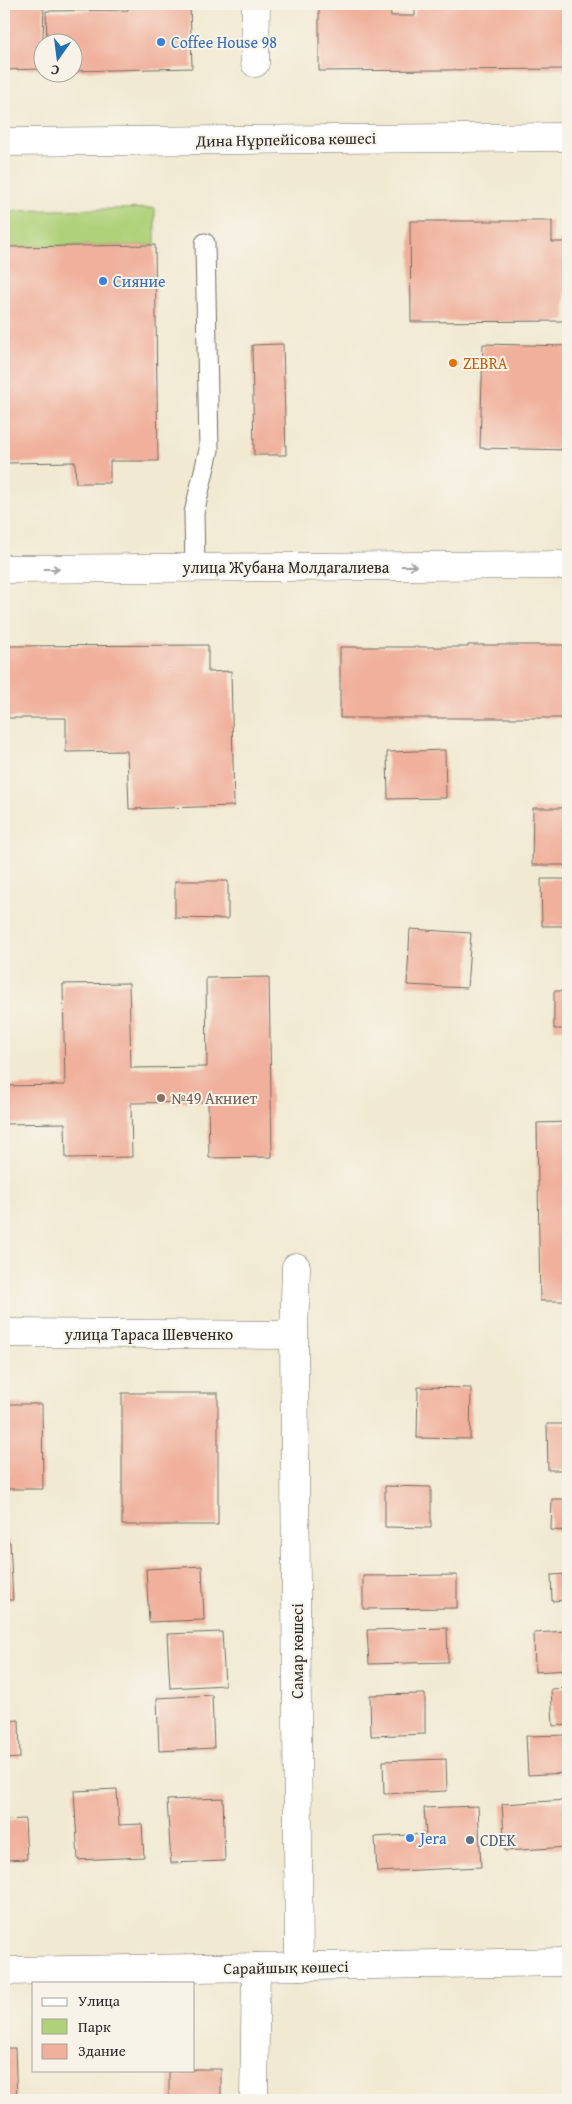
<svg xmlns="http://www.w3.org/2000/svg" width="572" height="2104" font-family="'Gentium Book Plus',serif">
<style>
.green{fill:#afd179;stroke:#6d7e52}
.building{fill:#f0b09b}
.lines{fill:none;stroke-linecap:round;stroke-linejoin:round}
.service-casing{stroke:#706e65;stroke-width:21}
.pedestrian-casing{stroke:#706e65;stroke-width:29}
.minor-casing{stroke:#706e65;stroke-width:29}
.tertiary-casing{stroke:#706e65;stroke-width:29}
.service{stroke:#fff;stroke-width:19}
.pedestrian{stroke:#fff;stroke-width:28}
.minor{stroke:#fff;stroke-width:28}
.tertiary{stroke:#fff;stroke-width:28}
.oneway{stroke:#a0a0a0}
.shop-dot{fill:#3f7fe0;stroke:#f7f3e8;stroke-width:2}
.food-dot{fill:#e8710a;stroke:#f7f3e8;stroke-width:2}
.education-dot{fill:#8d6e63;stroke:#f7f3e8;stroke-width:2}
.service-dot{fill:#5c6f8a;stroke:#f7f3e8;stroke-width:2}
.labels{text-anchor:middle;stroke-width:4;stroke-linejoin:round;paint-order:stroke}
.shop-label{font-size:16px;fill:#366cbe;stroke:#f7f3e8;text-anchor:start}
.street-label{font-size:16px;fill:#2b2b2b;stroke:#f7f3e8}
.food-label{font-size:16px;fill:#c56008;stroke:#f7f3e8;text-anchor:start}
.education-label{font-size:16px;fill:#785e54;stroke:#f7f3e8;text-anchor:start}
.service-label{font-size:16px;fill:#4e5e75;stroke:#f7f3e8;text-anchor:start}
</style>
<rect width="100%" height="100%" fill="#f7f3e8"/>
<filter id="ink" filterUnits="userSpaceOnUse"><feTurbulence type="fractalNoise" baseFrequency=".02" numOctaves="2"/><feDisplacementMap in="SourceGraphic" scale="10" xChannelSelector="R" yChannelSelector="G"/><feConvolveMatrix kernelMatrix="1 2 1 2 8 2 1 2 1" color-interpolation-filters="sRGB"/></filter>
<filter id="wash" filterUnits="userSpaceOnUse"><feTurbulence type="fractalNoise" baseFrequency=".0096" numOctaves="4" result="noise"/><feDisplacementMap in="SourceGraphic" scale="20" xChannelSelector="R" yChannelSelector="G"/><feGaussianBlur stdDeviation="1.12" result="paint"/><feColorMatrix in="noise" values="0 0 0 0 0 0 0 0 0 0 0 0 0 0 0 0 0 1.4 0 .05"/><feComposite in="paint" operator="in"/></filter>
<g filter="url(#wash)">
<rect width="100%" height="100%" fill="#f1e9d2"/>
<path class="green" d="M155 208V245L4 247V211Z"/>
<g id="blocks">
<path class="building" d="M4 4H44L42 69 4 70Z
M128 4H190L192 68 72 71V42H47L46 11 128 10Z
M319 4H390L391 16H415V4H568V69L319 71Z
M410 221H552V242H565V321L411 322Z
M155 245 158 461H110V483H76L75 462 4 463V247Z
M283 344 286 455H254L252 345Z
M483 344 568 346V450L480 448Z
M208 645V672L231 671 234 806 129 809 127 751 66 752V718H4V646Z
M468 645H568V718H340V647H468Z
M445 750 446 798 388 799 387 752Z
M533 808H568V865H532Z
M541 879H568V926H542Z
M175 881H228V919L175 918Z
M410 929 471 933 467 988 407 985Z
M269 977 272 1157 209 1158 208 1102 131 1103 132 1157 66 1158 65 1123 4 1124V1086L65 1085 63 984 129 983 131 1068 207 1067 206 978Z
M554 991H568V1029H554Z
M568 1122V1301H540L537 1123Z
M418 1387 471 1388 470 1439 417 1438Z
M122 1393H218V1525H122Z
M4 1404H42L43 1489H4Z
M547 1424H568V1470H548Z
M385 1486 431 1487V1528L385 1527Z
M552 1499H568V1531L551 1530Z
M10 1542 13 1600H4V1543Z
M202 1566 204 1620 149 1622 146 1569Z
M568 1574V1600L552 1601 551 1575Z
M457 1575V1608L363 1609V1576Z
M447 1628 448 1662 369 1664 367 1630Z
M568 1631V1670L535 1672 534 1633Z
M222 1632 225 1685 170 1688 167 1634Z
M568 1688V1725L553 1726 551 1689Z
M425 1694V1734L371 1736 370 1695Z
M212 1695 214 1748 159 1751 157 1698Z
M19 1720 20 1758 4 1759V1721Z
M568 1735V1773L528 1775 526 1736Z
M446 1759 447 1791 384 1794 383 1761Z
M117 1789 119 1825 142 1824 144 1857 78 1860 74 1791Z
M223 1798 225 1861 171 1863 167 1800Z
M568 1800V1847L505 1851 502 1804Z
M478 1806 481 1867 377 1872 375 1837 426 1834 424 1808Z
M25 1819 27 1859 4 1860V1820Z
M4 2048H15L17 2100H4Z
M194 2069H221V2100H169V2070H194Z"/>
</g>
</g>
<g filter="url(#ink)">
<use href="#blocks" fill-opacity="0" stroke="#706e65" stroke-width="1"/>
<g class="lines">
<g class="service-casing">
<path id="service" d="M195 568 194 513 209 450 205 243"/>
</g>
<g class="pedestrian-casing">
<path id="pedestrian" d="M4 142 568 137"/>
</g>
<g class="minor-casing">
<path id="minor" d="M255 63 256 4
M4 569 568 565
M296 1267 294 1335 299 1966
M4 1333 294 1335
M254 2100 256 1967"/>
</g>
<g class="tertiary-casing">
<path id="tertiary" d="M4 1971 568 1962"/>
</g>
<use href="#service" class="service"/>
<use href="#pedestrian" class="pedestrian"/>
<use href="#minor" class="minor"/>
<use href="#tertiary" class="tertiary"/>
</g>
<defs><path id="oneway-shaft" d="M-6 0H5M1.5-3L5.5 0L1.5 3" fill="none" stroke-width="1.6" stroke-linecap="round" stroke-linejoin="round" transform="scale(1.25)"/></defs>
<g class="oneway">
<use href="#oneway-shaft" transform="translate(409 566)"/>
<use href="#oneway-shaft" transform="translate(52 569)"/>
</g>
</g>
<g class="shop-dot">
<circle cx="161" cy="42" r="5"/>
<circle cx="103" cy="281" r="5"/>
<circle cx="410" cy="1838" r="5"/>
</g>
<circle class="food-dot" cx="453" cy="363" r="5"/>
<circle class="education-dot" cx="161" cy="1098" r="5"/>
<circle class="service-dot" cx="470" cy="1840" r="5"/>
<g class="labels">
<g class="shop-label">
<text x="171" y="48">Coffee House 98</text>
<text x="113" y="287">Сияние</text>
<text x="420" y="1844">Jera</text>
</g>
<g class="street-label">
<text transform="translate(286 139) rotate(-1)" y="6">Дина Нұрпейісова көшесі</text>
<text x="286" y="573">улица Жубана Молдагалиева</text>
<text x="149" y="1340">улица Тараса Шевченко</text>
<text transform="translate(297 1651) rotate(-90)" y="6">Самар көшесі</text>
<text transform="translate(286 1967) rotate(-1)" y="6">Сарайшық көшесі</text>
</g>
<g class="food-label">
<text x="463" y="369">ZEBRA</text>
</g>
<g class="education-label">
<text x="171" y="1104">№49 Акниет</text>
</g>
<g class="service-label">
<text x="480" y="1846">CDEK</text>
</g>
</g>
<rect width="572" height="2104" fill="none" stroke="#f7f3e8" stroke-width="20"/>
<rect x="32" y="1982" width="162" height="90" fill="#f7f3e8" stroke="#a5a39c"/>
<rect x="42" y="1998" width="25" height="8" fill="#ffffff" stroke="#a5a39c"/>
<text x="78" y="2006" font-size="15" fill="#2b2b2b">Улица</text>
<rect x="42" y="2019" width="25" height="15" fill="#afd179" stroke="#a5a39c"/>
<text x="78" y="2032" font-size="15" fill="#2b2b2b">Парк</text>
<rect x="42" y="2044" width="25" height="15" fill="#f0b09b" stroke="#a5a39c"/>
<text x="78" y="2056" font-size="15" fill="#2b2b2b">Здание</text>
<g transform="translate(58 58) rotate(194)"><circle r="24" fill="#f7f3e8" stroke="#a5a39c"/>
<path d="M0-4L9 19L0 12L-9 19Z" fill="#1f6fb2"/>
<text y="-8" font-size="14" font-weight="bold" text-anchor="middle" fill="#2b2b2b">С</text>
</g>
</svg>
